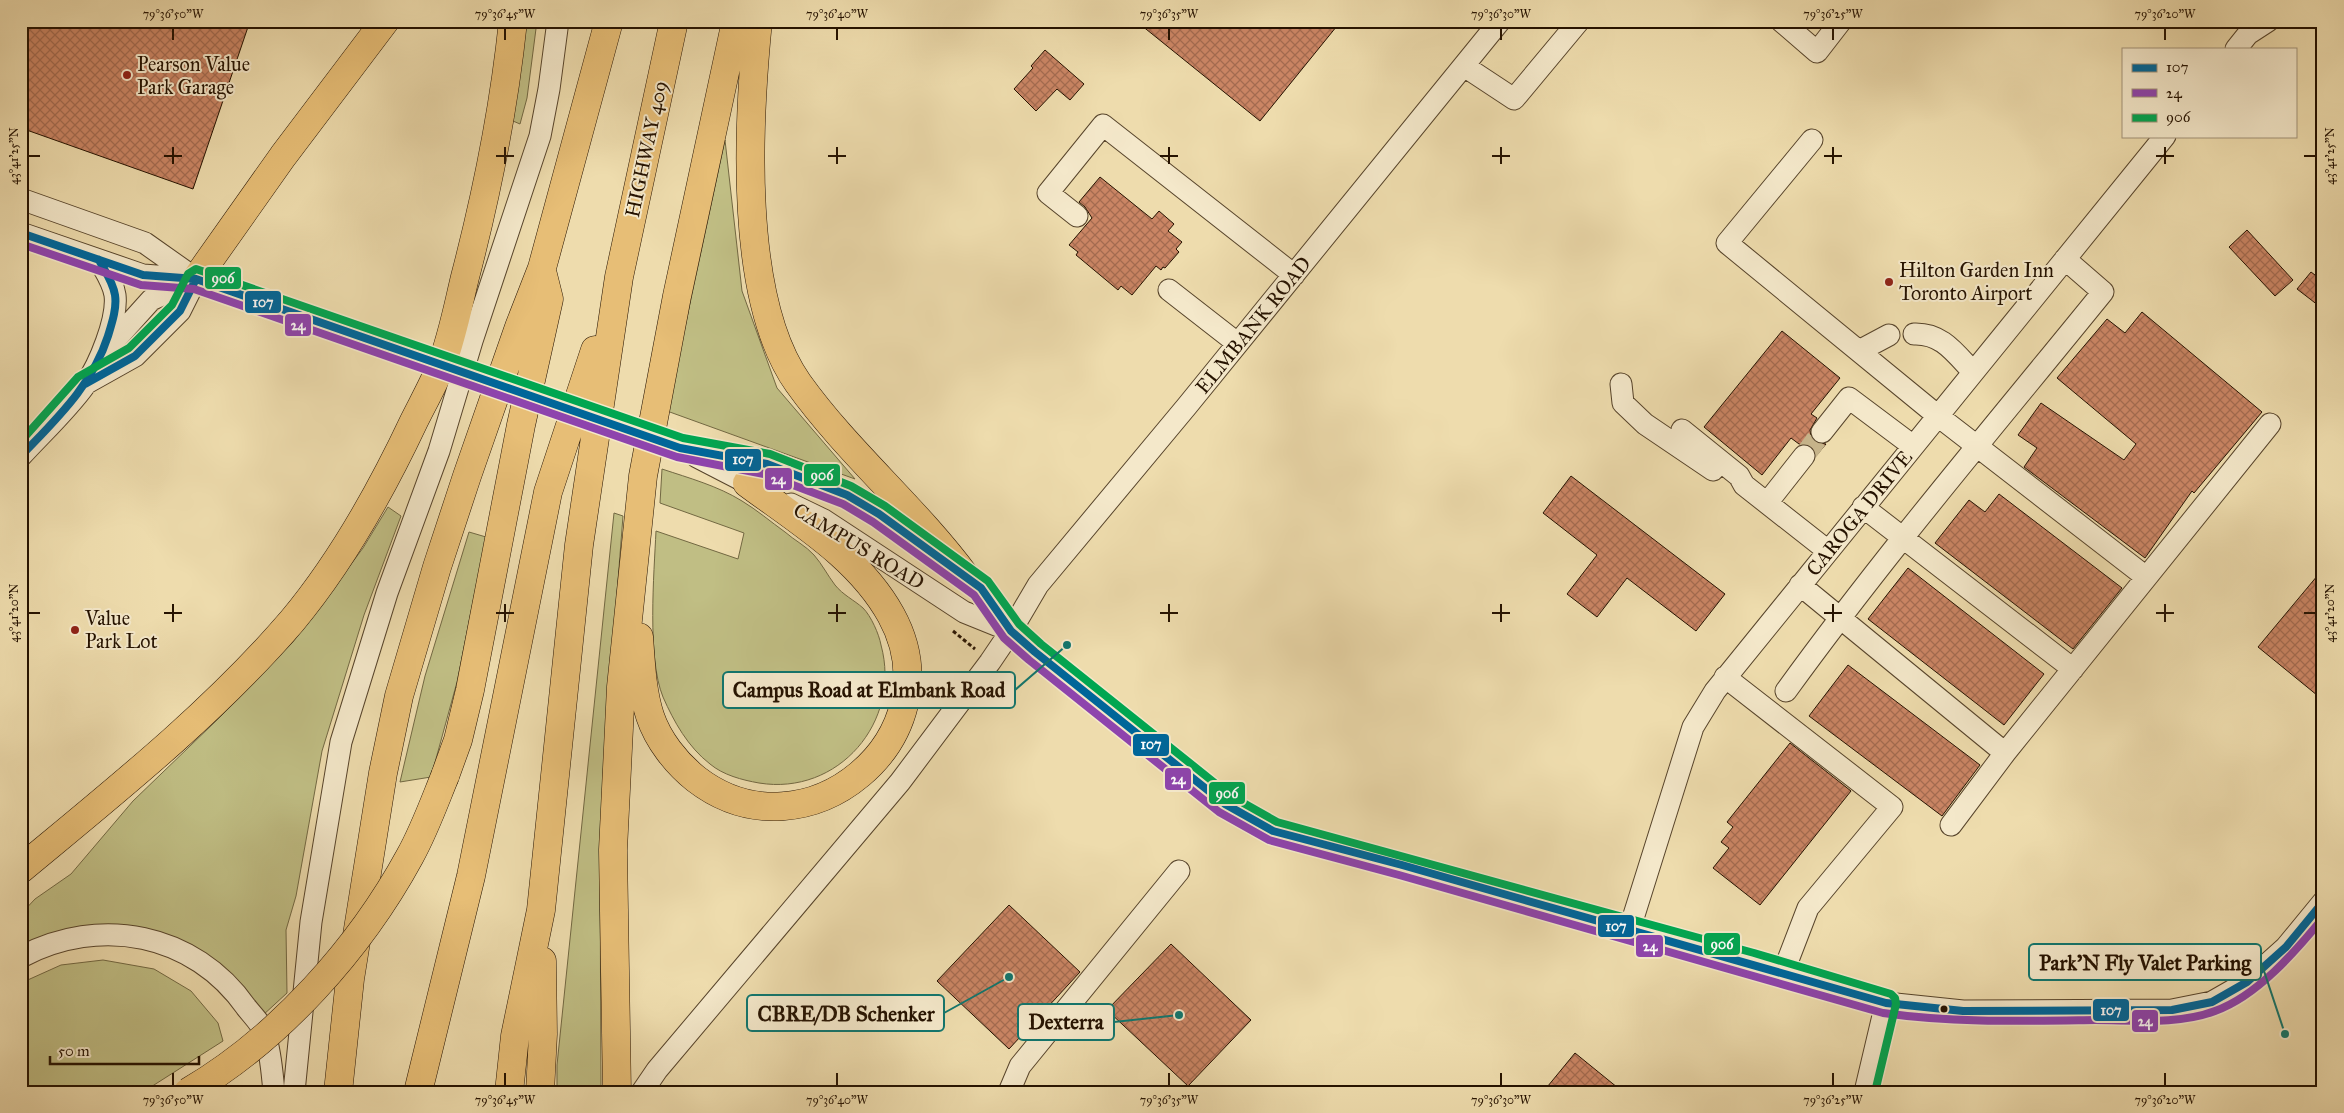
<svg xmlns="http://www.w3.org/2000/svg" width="2344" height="1113" font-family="'IM FELL Great Primer',serif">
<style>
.green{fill:#c0be84;stroke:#726842}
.building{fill:url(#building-cross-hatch);stroke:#251200}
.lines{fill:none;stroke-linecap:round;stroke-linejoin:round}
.minor-tunnel{stroke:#c6b48a;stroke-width:21;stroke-dasharray:21 11;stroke-linecap:butt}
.minor-casing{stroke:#57442b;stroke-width:23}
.highway-casing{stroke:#251200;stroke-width:29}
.path{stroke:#251200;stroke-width:3;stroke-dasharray:4 2.5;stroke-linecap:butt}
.minor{stroke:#f4e8ca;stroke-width:21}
.highway{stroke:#e7be76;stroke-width:28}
.minor-bridge-casing{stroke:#57442b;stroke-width:23;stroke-linecap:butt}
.highway-bridge-casing{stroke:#251200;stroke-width:29;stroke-linecap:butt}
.minor-bridge{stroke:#f4e8ca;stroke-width:21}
.highway-bridge{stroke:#e7be76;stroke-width:28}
.bus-1-casing{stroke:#f4e8ca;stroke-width:11}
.bus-2-casing{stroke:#f4e8ca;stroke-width:11}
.bus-3-casing{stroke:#f4e8ca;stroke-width:11}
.bus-1{stroke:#069;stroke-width:8}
.bus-2{stroke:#8e44ad;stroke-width:8}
.bus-3{stroke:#00a651;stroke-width:8}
.ticks{fill:none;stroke:#251200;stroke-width:2}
.poi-dot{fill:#8f2418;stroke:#f4e8ca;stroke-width:2}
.bus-dot{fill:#251200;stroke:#f4e8ca;stroke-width:2}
.labels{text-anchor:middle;stroke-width:4;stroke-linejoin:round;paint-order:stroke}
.poi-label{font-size:20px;fill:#251200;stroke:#f4e8ca;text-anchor:start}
.street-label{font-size:20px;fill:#251200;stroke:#f4e8ca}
.leader{fill:none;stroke:#0f766e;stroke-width:2}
.callout-dot{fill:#0f766e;stroke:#f4e8ca;stroke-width:2}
.callout{fill:#f4e8ca;stroke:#0f766e;stroke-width:2}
.callout-label{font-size:21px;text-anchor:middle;font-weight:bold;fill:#251200}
.line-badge{stroke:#f4e8ca;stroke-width:2}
.badge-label{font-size:14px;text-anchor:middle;font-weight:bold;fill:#fff}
.neatline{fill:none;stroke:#251200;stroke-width:2}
.ticks-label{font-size:12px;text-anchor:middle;fill:#251200}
</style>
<defs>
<pattern id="building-cross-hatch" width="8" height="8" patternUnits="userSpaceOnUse" patternTransform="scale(1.25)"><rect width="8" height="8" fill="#ca8564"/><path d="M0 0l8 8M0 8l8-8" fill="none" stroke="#a46b50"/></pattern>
</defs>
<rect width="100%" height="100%" fill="#eedcad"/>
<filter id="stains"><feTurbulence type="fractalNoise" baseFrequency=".004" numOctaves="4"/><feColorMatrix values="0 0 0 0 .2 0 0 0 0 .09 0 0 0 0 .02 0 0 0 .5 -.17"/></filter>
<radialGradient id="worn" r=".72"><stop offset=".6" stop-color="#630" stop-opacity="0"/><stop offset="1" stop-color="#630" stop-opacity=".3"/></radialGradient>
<path class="green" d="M526 21H537L527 98 520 124 513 121Z
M725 140 742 291 777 388 855 479 667 411Z
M662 469C689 478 718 486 742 501 757 510 771 522 785 532 794 540 806 546 814 555 822 564 828 576 835 585 843 595 854 600 863 608 871 616 879 634 881 645 902 722 838 796 759 783 742 780 723 775 710 764 688 747 674 722 663 697 647 658 654 574 656 531L738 559 744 533 660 503Z
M388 507 401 516 364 615 322 751 296 896 286 930 287 993 262 1016 176 941 21 949V914L35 899 71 874 133 801 217 720 293 642 363 548Z
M614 513 623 516 603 774 600 859 601 1092H557V1065Z
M469 532 486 537 457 682 431 777 400 782 425 676Z
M103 960 154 969 191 991 218 1023 223 1041 143 1092H21V983L61 965Z"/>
<path class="building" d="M21 21H250L193 189 21 128Z
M1136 21H1341L1260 121Z
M1045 50 1084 84 1070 100 1057 89 1036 111 1014 89 1033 68 1031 66Z
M1100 177 1152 219 1159 211 1174 224 1168 231 1182 242 1176 249 1179 252 1165 268 1163 267 1161 270 1156 266 1132 295 1121 286 1118 290 1076 255 1078 252 1069 245 1092 218 1085 207 1079 202Z
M2247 230 2293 280 2275 296 2229 247Z
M2311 272 2323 281V309L2297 289Z
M2142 312 2262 412 2194 493 2192 491 2145 558 2024 467 2037 448 2018 435 2041 403 2124 460 2136 444 2057 378 2107 319 2125 333Z
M1782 331 1840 378 1811 414 1817 418 1810 430 1811 437 1815 442 1826 444 1816 456 1811 446 1799 444 1791 438 1762 475 1704 427Z
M1571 476 1725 594 1696 631 1627 578 1597 617 1567 594 1597 555 1543 513Z
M1999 494 2122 588 2073 649 1935 543 1969 500 1985 512Z
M1908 568 2044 674 2004 725 1868 619Z
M2323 569V700L2258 647Z
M1848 665 1980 765 1942 816 1809 716Z
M1790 743 1851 791 1760 905 1713 868 1729 848 1721 842 1733 827 1727 822Z
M1009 905 1080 972 1009 1049 937 981Z
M1171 944 1251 1020 1188 1086 1107 1010Z
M1575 1053 1623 1092H1543Z"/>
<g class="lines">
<path class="minor-tunnel" d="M1804 456 1822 432"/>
<g class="minor-casing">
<path id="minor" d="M1781 21 1817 52 1841 21
M2236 49 2248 34 2268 21
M1464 66 1514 99 1579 21
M1812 140 1727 243 1938 416 2146 577
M21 199 145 243 196 279
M1077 216 1048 193 1103 125 1294 275
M21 233 143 275 196 279 411 353
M1169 290 1237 343
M1914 334C1942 333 1955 353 1973 372
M106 350 151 300 194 280
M1859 351 1889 335
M85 384 135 356 180 311 196 279
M1621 384 1623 403 1645 424 1713 470
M1682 430 1739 476 1744 485 1828 551
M1822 432 1849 398 1913 446
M680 448 767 464 847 495 879 514 981 588 1011 631 1140 737 1233 810 1273 831 1402 865 1629 931 1751 963 1886 1003 1963 1011 2172 1010 2212 1002 2247 982 2286 947 2323 902
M21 456C42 433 67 410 85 385 99 365 118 319 115 295 113 282 105 271 99 260
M697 457 761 490
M1767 503 1804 456
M791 504 824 520 964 612 1011 631
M1863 507 2073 669
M1800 585 2005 753
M1725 677 1892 807 1808 908 1783 973
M1786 691C1886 553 1996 424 2103 292L2065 259
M1951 825 2005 753 2270 424
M1629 931 1693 727 1715 691 2165 136
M21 957C100 915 194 933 246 1007 252 1015 263 1025 265 1035 271 1053 272 1073 274 1092
M294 1092 311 922 341 742 387 593 439 451 472 341 540 136 549 89 558 21
M642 1092 657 1070 900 782 990 662 1011 631 1038 585 1187 406 1500 21
M1009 1092 1020 1066 1179 871
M1865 1092 1886 1003"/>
</g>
<g class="highway-casing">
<path id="highway" d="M758 21C748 121 738 298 798 383 848 453 915 508 966 577
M196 279 283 156 385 21
M639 637C641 664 642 691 650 716 658 740 676 763 696 779 806 864 958 736 891 615 859 557 798 521 747 483
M445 776 458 740 470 690 521 425 549 299 543 275
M21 869C115 791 212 714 292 621 342 561 381 491 414 421 423 403 433 385 441 366 452 338 458 306 465 277 487 193 504 108 513 21
M338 1092 350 979 383 773 399 696 437 567 467 476 519 327 542 268 609 21
M418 1092 471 876 548 492 595 350
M509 1092 515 1036 541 910 579 545 619 277 674 21
M540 1092 543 1034 542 961
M617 1092 613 850 621 687 643 476 677 296 736 21"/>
</g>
<path class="path" d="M953 631 975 649"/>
<use href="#minor" class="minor"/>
<use href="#highway" class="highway"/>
<g class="minor-bridge-casing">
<path id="minor-bridge" d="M411 353 680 448"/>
</g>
<g class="highway-bridge-casing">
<path id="highway-bridge" d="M188 1092C279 1039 360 948 410 856 424 831 434 803 445 776"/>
</g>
<use href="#minor-bridge" class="minor-bridge"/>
<use href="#highway-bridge" class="highway-bridge"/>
<g class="bus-1-casing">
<path id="bus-1" d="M21 233 143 275 196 279 680 448 767 464 847 495 879 514 981 588 1011 631 1035 652 1225 804 1273 831 1402 865 1886 1003 1963 1011 2172 1010 2212 1002 2247 982 2286 947 2323 902
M85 384 135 356 180 311 196 279
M21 456C56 419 92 386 108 336 112 323 117 308 115 295 113 282 105 271 99 260"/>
</g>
<g class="bus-2-casing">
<path id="bus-2" d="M21 244 141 285 194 289 677 457 764 474 843 504 873 522 974 595 1004 638 1029 660 1219 812 1269 840 1399 875 1883 1013C1953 1023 2024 1021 2095 1020 2134 1020 2178 1025 2215 1011 2257 996 2295 952 2323 918"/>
</g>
<g class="bus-3-casing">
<path id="bus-3" d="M21 441 78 377 129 348 172 305 188 274 196 269 683 438 770 454 851 486 885 506 988 581 1019 624 1041 644 1231 796 1277 822 1754 953 1891 994 1895 998 1896 1004 1875 1092"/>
</g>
<use href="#bus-1" class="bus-1"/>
<use href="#bus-2" class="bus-2"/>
<use href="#bus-3" class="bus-3"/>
</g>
<path class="ticks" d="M173 28V40M505 28V40M837 28V40M1169 28V40M1501 28V40M1833 28V40M2165 28V40M173 147V164M505 147V164M837 147V164M1169 147V164M1501 147V164M1833 147V164M2165 147V164M28 156H40M164 156H182M496 156H514M828 156H846M1160 156H1178M1492 156H1510M1824 156H1842M2156 156H2174M2304 156H2316M173 604V622M505 604V622M837 604V622M1169 604V622M1501 604V622M1833 604V622M2165 604V622M28 613H40M164 613H182M496 613H514M828 613H846M1160 613H1178M1492 613H1510M1824 613H1842M2156 613H2174M2304 613H2316M173 1073V1086M505 1073V1086M837 1073V1086M1169 1073V1086M1501 1073V1086M1833 1073V1086M2165 1073V1086"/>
<g class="poi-dot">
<circle cx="127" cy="75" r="5"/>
<circle cx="1889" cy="282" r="5"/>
<circle cx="75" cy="630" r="5"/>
</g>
<circle class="bus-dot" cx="1944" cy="1009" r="4.5"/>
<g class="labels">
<g class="poi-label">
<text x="137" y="71">Pearson Value<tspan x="137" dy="23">Park Garage</tspan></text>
<text x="1899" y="277">Hilton Garden Inn<tspan x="1899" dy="23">Toronto Airport</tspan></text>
<text x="85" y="625">Value<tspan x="85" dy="23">Park Lot</tspan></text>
</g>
<g class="street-label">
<text transform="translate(646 149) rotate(-78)" y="7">HIGHWAY 409</text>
<text transform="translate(1253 325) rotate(-51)" y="7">ELMBANK ROAD</text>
<text transform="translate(1859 513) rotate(-51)" y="7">CAROGA DRIVE</text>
<text transform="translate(859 546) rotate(31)" y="7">CAMPUS ROAD</text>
</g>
</g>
<path class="leader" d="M1067 645L1015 690M2285 1034L2261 962M1009 977L944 1013M1179 1015L1114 1022"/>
<g class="callout-dot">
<circle cx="1067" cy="645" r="5"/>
<circle cx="2285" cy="1034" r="5"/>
<circle cx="1009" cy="977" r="5"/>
<circle cx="1179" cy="1015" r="5"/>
</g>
<g class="callout">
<rect x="723" y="672" width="292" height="36" rx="5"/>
<rect x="2029" y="944" width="232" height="36" rx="5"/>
<rect x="747" y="995" width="197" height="36" rx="5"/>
<rect x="1018" y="1004" width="96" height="36" rx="5"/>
</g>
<g class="callout-label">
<text x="869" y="697">Campus Road at Elmbank Road</text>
<text x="2145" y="970">Park'N Fly Valet Parking</text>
<text x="846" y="1021">CBRE/DB Schenker</text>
<text x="1066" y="1029">Dexterra</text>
</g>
<g class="line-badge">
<rect x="204" y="266" width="38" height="24" rx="5" fill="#00a651"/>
<rect x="244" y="290" width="38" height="24" rx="5" fill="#069"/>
<rect x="284" y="313" width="28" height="24" rx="5" fill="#8e44ad"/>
<rect x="724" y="448" width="38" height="24" rx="5" fill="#069"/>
<rect x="803" y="463" width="38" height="24" rx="5" fill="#00a651"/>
<rect x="764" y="467" width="29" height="24" rx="5" fill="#8e44ad"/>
<rect x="1132" y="733" width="38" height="24" rx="5" fill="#069"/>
<rect x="1164" y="767" width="28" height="24" rx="5" fill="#8e44ad"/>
<rect x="1208" y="781" width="38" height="24" rx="5" fill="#00a651"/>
<rect x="1597" y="914" width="38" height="24" rx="5" fill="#069"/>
<rect x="1703" y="932" width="38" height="24" rx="5" fill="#00a651"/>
<rect x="1635" y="934" width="29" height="24" rx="5" fill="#8e44ad"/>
<rect x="2092" y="998" width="38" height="24" rx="5" fill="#069"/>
<rect x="2131" y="1009" width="28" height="24" rx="5" fill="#8e44ad"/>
</g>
<g class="badge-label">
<text x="223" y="283">906</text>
<text x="263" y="307">107</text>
<text x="298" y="330">24</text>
<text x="743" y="464">107</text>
<text x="822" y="480">906</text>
<text x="778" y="484">24</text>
<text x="1151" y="749">107</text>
<text x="1178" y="784">24</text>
<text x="1227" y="798">906</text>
<text x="1616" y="931">107</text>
<text x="1722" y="949">906</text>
<text x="1650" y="951">24</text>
<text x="2111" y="1015">107</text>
<text x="2145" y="1026">24</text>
</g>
<rect width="2344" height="1113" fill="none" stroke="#eedcad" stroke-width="55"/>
<rect x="2122" y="48" width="175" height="90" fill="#f4e8ca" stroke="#a19279"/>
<rect x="2132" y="64" width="25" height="8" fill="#006699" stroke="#a19279"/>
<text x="2166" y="72" font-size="15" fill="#251200">107</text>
<rect x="2132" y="89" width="25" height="8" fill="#8e44ad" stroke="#a19279"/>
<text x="2166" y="98" font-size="15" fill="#251200">24</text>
<rect x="2132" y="114" width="25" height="8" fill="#00a651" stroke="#a19279"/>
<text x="2166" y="122" font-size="15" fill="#251200">906</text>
<path d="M50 1056v8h149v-8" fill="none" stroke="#251200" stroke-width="2.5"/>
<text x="58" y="1056" font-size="15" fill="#251200" stroke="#f4e8ca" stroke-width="4" paint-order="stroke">50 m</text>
<rect x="28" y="28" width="2288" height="1058" class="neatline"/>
<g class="ticks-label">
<text x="173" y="18">79°36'50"W</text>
<text x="505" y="18">79°36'45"W</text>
<text x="837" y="18">79°36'40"W</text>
<text x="1169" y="18">79°36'35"W</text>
<text x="1501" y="18">79°36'30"W</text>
<text x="1833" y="18">79°36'25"W</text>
<text x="2165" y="18">79°36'20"W</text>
<text transform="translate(14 156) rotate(-90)" y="4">43°41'25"N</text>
<text transform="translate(2330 156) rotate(-90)" y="4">43°41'25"N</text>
<text transform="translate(14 613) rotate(-90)" y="4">43°41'20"N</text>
<text transform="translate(2330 613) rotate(-90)" y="4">43°41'20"N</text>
<text x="173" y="1104">79°36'50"W</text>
<text x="505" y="1104">79°36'45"W</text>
<text x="837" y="1104">79°36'40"W</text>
<text x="1169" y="1104">79°36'35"W</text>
<text x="1501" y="1104">79°36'30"W</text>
<text x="1833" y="1104">79°36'25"W</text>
<text x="2165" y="1104">79°36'20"W</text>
</g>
<rect width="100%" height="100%" filter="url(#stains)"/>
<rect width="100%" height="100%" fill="url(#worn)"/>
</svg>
